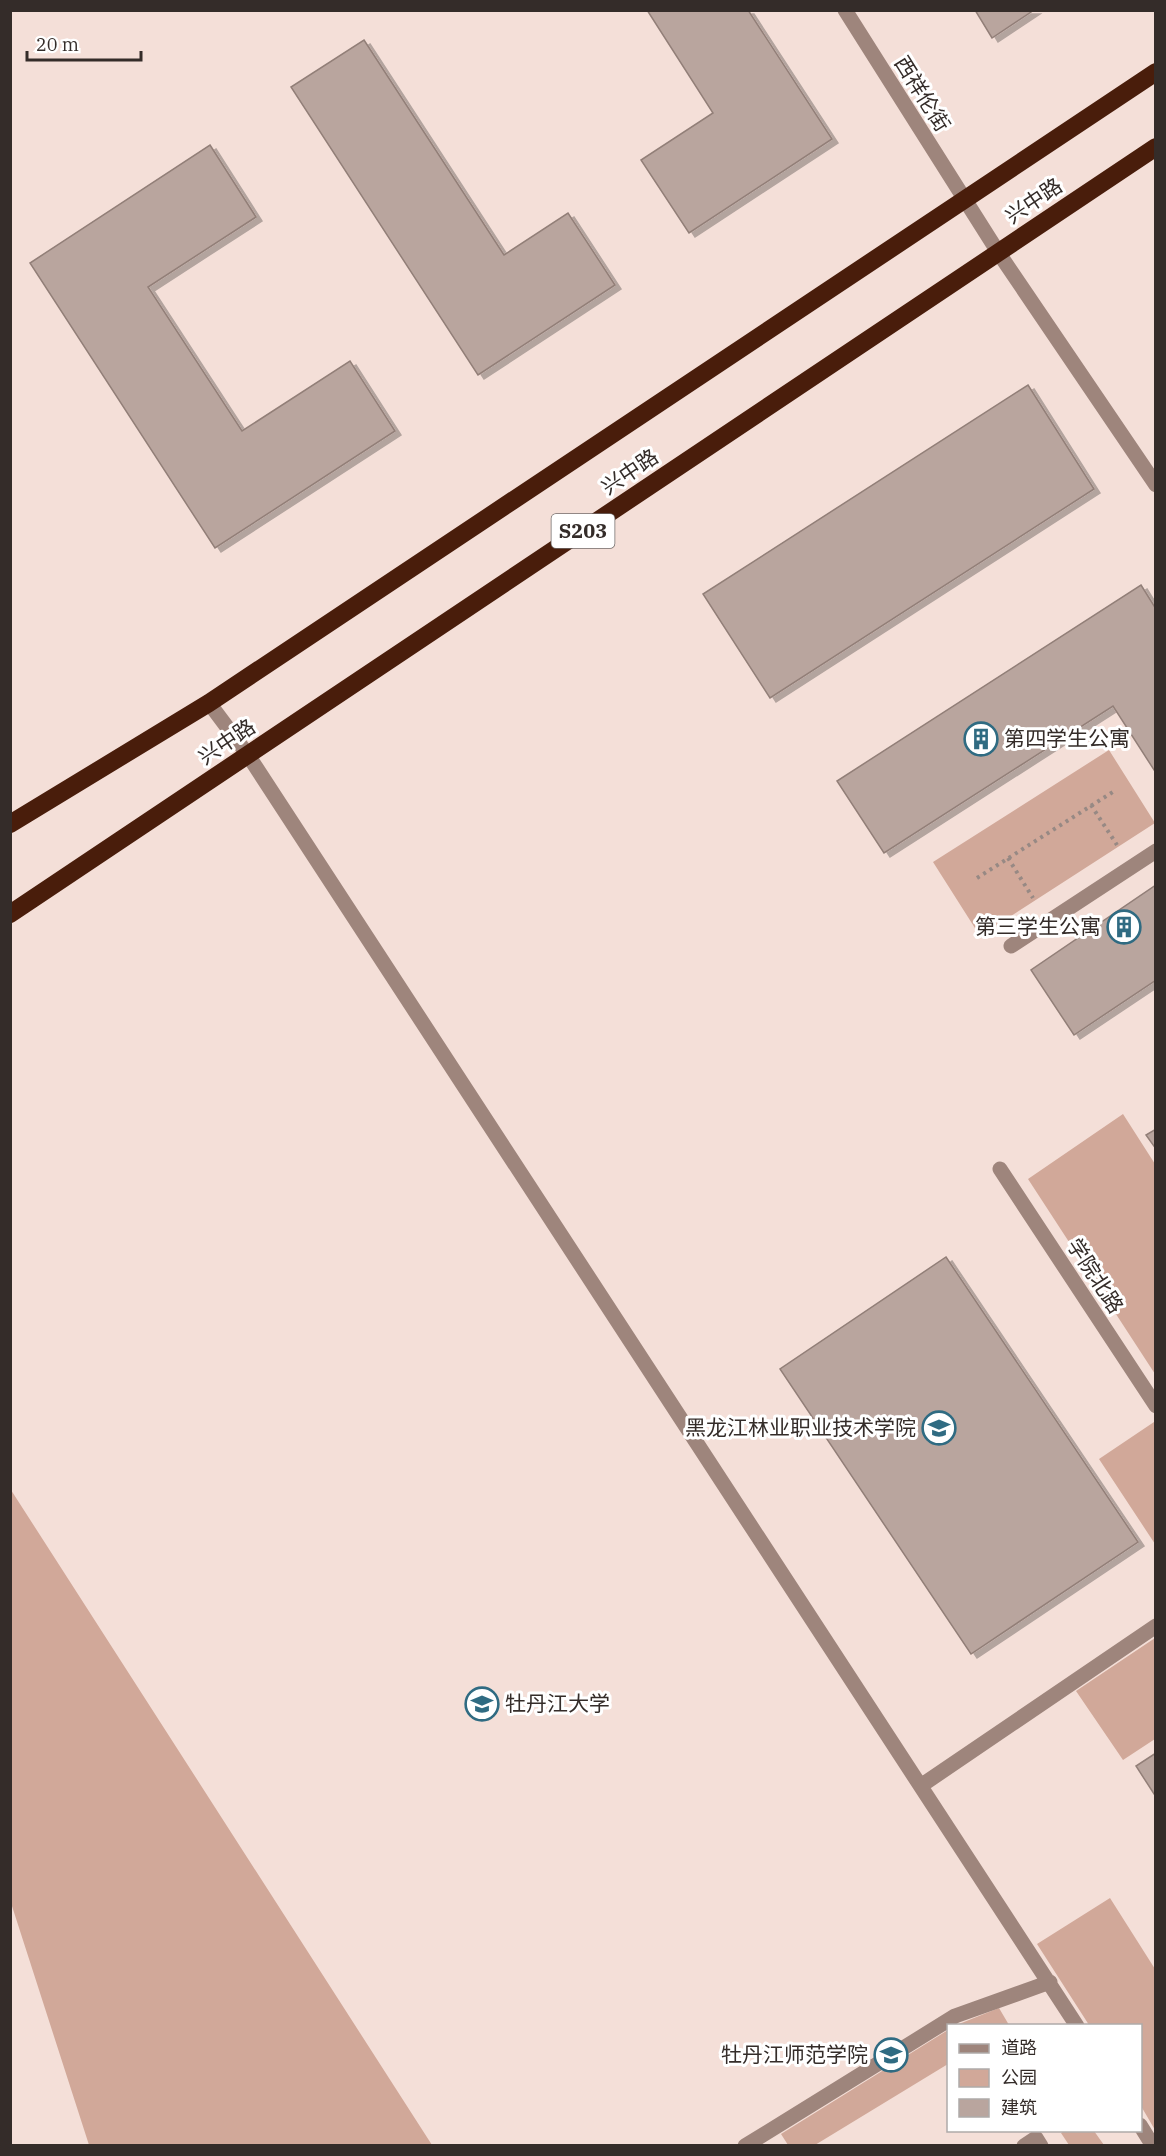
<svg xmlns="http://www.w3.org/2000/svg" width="1166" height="2156" font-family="'IBM Plex Serif','Noto Sans SC',serif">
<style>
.green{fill:#d1a899}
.building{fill:#b9a59e;stroke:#927f78;stroke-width:1.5;filter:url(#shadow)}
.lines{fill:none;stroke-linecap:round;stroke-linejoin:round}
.path{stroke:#978984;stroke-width:4;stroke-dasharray:3 4.5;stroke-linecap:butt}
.minor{stroke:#9e857c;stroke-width:15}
.highway{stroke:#491d0b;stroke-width:18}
.labels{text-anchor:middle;stroke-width:6;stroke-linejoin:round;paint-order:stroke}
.shield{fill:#fff;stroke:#716b69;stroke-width:1.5}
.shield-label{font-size:20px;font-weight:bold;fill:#342c29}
.street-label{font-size:21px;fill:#342c29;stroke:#fff}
.poi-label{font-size:21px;fill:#342c29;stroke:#fff;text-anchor:end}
</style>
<defs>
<filter id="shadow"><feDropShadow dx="6" dy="4" stdDeviation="0" flood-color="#0004"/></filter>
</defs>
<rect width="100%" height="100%" fill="#f4dfd8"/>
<path class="green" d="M1109 750 1155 823 980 936 933 862Z
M1123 1114 1155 1164V1374L1028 1179Z
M1154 1422 1156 1424 1155 1544 1099 1459Z
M10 1490H11L432 2145H89L11 1903Z
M1155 1638V1739L1123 1760 1076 1691Z
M1110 1898 1155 1969V2130L1141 2106 1140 2026 1089 2025 1037 1944Z
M999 2008 1009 2025 956 2026 959 2024Z
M948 2030V2064L815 2145H788L781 2134Z
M1066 2130 1094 2131 1104 2145H1069L1061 2133Z"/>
<path class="building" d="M647 10H748L832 139 689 233 641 160 713 113Z
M975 10H1034L992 38Z
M364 40 504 255 568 213 615 285 478 375 291 87Z
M210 145 256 217 148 287 242 431 350 361 395 431 215 548 30 263Z
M1028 385 1094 489 770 698 703 594Z
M1141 585 1156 609V773L1113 706 884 853 837 781Z
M1156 885V980L1074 1035 1031 970Z
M1156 1129V1149L1146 1135Z
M946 1257 1138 1542 971 1654 780 1369Z
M1156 1753V1797L1136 1766Z"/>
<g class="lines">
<path class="path" d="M1091 805 1117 845
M1008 858 1033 898
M977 878 1116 790"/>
<path class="minor" d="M845 10 998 252 1156 485
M209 703 248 755 1077 2026
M1011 946 1156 851
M1000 1169 1156 1406
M922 1785 1156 1626
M1140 2125 1153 2146
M745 2146 955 2016 1050 1982
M1024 2146 1036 2138 1041 2146"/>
<path class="highway" d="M10 824 209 703 1156 72
M10 914 1156 147"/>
</g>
<defs>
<g id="building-ring" transform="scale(1.725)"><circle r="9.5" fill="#fff" stroke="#2f6b82" stroke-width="1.5"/><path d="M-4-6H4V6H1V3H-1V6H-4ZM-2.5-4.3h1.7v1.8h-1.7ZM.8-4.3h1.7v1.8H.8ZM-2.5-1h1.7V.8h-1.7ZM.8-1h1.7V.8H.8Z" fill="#2f6b82"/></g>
<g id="university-ring" transform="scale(1.725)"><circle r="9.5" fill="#fff" stroke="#2f6b82" stroke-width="1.5"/><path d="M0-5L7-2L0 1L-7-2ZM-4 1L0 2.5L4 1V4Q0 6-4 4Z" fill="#2f6b82"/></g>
<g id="school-ring" transform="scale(1.725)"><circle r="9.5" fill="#fff" stroke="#2f6b82" stroke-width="1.5"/><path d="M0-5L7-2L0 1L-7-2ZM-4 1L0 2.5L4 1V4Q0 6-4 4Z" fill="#2f6b82"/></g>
</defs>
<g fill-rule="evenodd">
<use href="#building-ring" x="981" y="739"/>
<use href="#building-ring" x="1124" y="927"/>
<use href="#university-ring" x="939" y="1428"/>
<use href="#school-ring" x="482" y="1704"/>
<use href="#university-ring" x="891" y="2055"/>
</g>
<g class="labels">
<rect class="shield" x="551.5" y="514" width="63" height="34" rx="4.5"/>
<g class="shield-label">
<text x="583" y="538">S203</text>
</g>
<g class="street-label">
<text transform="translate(922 94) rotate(58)" y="7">西祥伦街</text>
<text transform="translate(1034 201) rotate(-34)" y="7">兴中路</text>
<text transform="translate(630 472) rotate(-34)" y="7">兴中路</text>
<text transform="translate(227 742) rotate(-34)" y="7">兴中路</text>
<text transform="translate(1095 1276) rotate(57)" y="7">学院北路</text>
</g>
<g class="poi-label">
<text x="1004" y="746" text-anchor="start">第四学生公寓</text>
<text x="1101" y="934">第三学生公寓</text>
<text x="916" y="1435">黑龙江林业职业技术学院</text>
<text x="505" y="1711" text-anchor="start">牡丹江大学</text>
<text x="868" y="2062">牡丹江师范学院</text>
</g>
</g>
<rect width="1166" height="2156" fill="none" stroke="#342c29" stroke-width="24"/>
<rect x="947" y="2024" width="195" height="108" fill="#ffffff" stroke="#aeaba9" stroke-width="1.5"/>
<rect x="959" y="2044" width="30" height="9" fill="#9e857c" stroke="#aeaba9" stroke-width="1.5"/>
<text x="1001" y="2054" font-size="18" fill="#342c29">道路</text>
<rect x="959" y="2069" width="30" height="18" fill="#d1a899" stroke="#aeaba9" stroke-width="1.5"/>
<text x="1001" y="2084" font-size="18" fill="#342c29">公园</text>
<rect x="959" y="2099" width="30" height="18" fill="#b9a59e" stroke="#aeaba9" stroke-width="1.5"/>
<text x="1001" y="2114" font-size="18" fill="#342c29">建筑</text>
<path d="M27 51v9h114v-9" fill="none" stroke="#342c29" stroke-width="3"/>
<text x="36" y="51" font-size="18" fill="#342c29" stroke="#ffffff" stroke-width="4.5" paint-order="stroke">20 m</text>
</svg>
